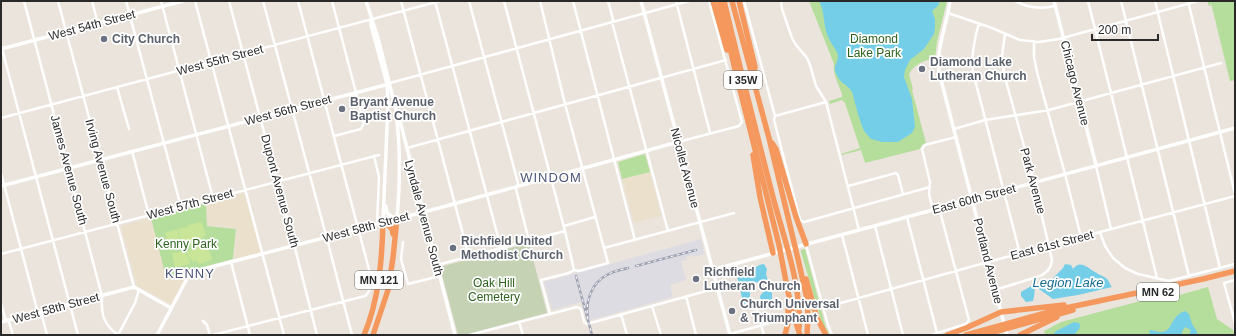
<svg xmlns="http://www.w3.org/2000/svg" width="1236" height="336" font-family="Helvetica,sans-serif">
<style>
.industrial{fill:#dedce3}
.education{fill:#ebe0cc}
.green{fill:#b5de9c}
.cemetery{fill:#c5d3b4}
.pitch{fill:#c8e598}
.water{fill:#75cee7}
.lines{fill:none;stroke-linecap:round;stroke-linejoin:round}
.minor{stroke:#fff;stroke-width:2.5}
.tertiary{stroke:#fff;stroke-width:3.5}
.secondary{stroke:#fff;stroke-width:3.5}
.motorway{stroke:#f4985e;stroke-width:5.5}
.rail-casing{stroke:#9fa3b3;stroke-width:2.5}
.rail{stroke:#fff;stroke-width:1;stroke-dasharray:3;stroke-linecap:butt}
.worship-dot{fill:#6b7280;stroke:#fff;stroke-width:1.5}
.labels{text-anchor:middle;stroke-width:3.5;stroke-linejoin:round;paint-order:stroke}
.shield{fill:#fff;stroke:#696969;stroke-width:1}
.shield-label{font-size:11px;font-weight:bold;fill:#292929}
.street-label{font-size:12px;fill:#292929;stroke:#fff}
.worship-label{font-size:12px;font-weight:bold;fill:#5b616d;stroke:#fff;text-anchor:start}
.park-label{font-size:12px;fill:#2f621e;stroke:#fff}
.neighbourhood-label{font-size:13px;letter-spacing:1px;fill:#4d5677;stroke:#fff}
.water-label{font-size:13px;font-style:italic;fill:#166c91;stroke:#fff}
</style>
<rect width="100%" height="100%" fill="#ebe4dc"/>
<path class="industrial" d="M701 239 705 254 693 257 692 255 686 257 687 260 681 261 686 280 670 285 673 297 587 321 581 302 552 310 544 282Z"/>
<path class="education" d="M650 172 661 216 634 223 622 179Z
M244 193 261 253 234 259 237 228 207 225V203Z
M151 218 166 277 189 271 171 304 137 286 121 226Z"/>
<path class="green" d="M809 1H947L937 42 935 58C924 61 915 63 909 74L913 89 912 90 926 143 922 145 920 149 865 163 861 150 842 155 841 154 860 148 845 103 842 100 830 104 829 101 842 97V94C839 85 832 72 834 64Z
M1207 1H1235V80L1230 81 1211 3 1210 6H1209Z
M645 154 650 172 622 179 618 162Z
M206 203 207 226 236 229 233 259 166 277 151 218Z
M805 249 826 328 830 335 823 326 821 320 801 252V250Z
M1208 287 1217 319 1233 330 1235 335H1045L1044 331 1061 322 1171 293 1176 296Z"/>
<path class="cemetery" d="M529 243 547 313 464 335H458L440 267Z"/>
<path class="pitch" d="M200 222 202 223 206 235 201 239 194 238 195 243 183 246 178 229 188 227V225Z
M177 229 182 247 170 250 165 233Z
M200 242 204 246 208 248 212 259 211 260 199 264 196 260 193 262 186 253Z
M179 252 185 253 189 258 190 264 175 267 172 253Z"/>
<path class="water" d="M819 1H940L938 6 932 11 935 19V28L934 34 924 49 910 60 905 70 904 77 912 99 915 127 912 133 898 142H882L871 139 864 131 862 126 858 114 852 92C847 83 840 85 835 71 834 65 838 62 838 56 837 49 829 42 827 34 823 23 825 12 819 1Z
M764 264 767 269 766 274 772 294V302L771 303 766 305 761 302 760 296 765 290 766 286 763 283 753 282 751 284 749 304 746 305 743 302 737 276 738 274 751 271 759 265Z
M1065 264 1071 265 1073 269C1080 259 1088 268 1095 272 1099 275 1104 276 1107 279 1109 281 1110 285 1112 287L1078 295 1053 299 1039 289 1040 284 1051 280 1063 268Z
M1033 285C1036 290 1034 296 1033 301L1026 302 1021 296V292Z
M1185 311 1189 314 1192 324 1196 330 1198 335H1189L1191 330 1185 327 1183 330 1181 335H1149L1150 330C1154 330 1158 333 1162 332 1173 331 1170 316 1185 311Z
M1074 322 1079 323C1082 328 1077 331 1074 335H1053L1056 331Z"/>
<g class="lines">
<path class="minor" d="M24 1 102 296C101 314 103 324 118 335
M58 1 134 287
M92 1 98 24
M126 1 181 207
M161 1 213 198
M195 1 284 335
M229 1 295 248 317 335
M263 1 327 239 352 335
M332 1 364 123 361 129 334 136
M401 1 469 257
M435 1 501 248
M469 1 518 183 516 189 529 241
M504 1 565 231 574 270
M540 1 565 104 608 263 579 271 574 270 569 273 541 280 550 314
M573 1 635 240
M608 1 613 19 612 22 668 231
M676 1 710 133
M744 1 775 116 774 120 800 220 804 222 930 187
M781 1 782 9 792 38 796 45 807 58 810 65 816 86 826 102 859 230
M1015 1C1028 8 1042 9 1055 6
M1088 1 1157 278
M1121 1 1189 276
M1155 1 1220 268
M1188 1 1235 194
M948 13 992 28 1020 40 1039 42 1059 39 1198 1
M979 23C974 40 971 55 973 72L1020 254
M1034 41V57L1037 72 1065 174 1081 237
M1 45 78 335
M390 83 689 1
M117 87 129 129
M775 116 826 102
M1 118 440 1
M954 129 985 120 1049 110 1221 63
M678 142 739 126 742 122 709 1
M407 148 726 60
M132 151 149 215
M374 156 379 177 377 224
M1096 166 1111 229
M1 173 38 313
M848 186 896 173 898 175 903 194
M933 210 929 194 930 182 922 149 925 145 956 137
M907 217 937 333
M564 226 595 217
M875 226 903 335
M1100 232 1105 246 1113 258 1125 268 1138 274 1169 281 1235 264
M842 235 868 335
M403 242 401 259 408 284 440 276
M806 245 828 325 832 335
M604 248 734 213
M1 254 379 155
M231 262 250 335
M437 265 565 231
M1235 280 1224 283 1235 323
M995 290 1040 276C1048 272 1051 268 1052 260L1034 182 1004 74 1002 56 1005 34
M686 296 696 335
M1 303 5 318 9 322 13 335
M755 304 764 335
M652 306 661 335
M823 308 988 262 1235 196
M41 312 47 335
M621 314 627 335
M203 321 207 325 210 335
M519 322 523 335
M730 334 777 321
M118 335 135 303 139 290
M213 335 365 296C370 292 372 284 371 277L298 1
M470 335 577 307 581 309 584 322 587 324 717 288
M931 335 966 324 969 320 939 208"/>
<path class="tertiary" d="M950 1C947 25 936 47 939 72L1001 312
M1054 1 1096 165
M1 49 183 1
M1 186 389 84
M712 270 1235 128
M1 322 134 287 171 308
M157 335 189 275 192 272 439 208 678 142"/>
<path class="secondary" d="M366 1 378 38 394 102
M641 1 730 335
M371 20V25L387 84 388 103 383 222
M393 100 399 117 455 335
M396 114C401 149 400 184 397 218
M386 206 387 213 395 219
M1001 312 1007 335"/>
<path class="motorway" d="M713 1 727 50
M719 1 736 74 779 245 788 292 796 323 800 335
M724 1C740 68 757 135 774 201 785 241 802 288 799 329
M732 1 769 138 798 259 807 299 808 315 807 335
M739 1 755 67 753 76
M772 143 776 149 796 217 806 244
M753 155 760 197 773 253
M385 222 392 229 393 234
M806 279 817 318 826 335
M364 335C379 300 382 260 383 222
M373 335 388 290 393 258 397 218
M785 335 788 323V302
M947 335 966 328 1001 312 1064 305
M966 335 1056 310 1203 279 1235 271
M983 335 1073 310
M1020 335 1057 317"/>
<g class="rail-casing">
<path id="rail" d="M636 266 696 250
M576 276 592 335
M588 319C585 302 591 283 607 275 613 271 621 270 628 268"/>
</g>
<use href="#rail" class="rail"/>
</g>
<g class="worship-dot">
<circle cx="104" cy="39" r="4"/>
<circle cx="922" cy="69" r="4"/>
<circle cx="342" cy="109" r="4"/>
<circle cx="453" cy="248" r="4"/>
<circle cx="696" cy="279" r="4"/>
<circle cx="732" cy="311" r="4"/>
</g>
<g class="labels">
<g class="shield">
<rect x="724" y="71" width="38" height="18" rx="3"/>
<rect x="355" y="271" width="48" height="18" rx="3"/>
<rect x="1137" y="283" width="42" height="18" rx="3"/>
</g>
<g class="shield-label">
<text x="743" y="84">I 35W</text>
<text x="379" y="284">MN 121</text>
<text x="1158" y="296">MN 62</text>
</g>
<g class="street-label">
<text transform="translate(92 25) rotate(-15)" y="4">West 54th Street</text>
<text transform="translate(220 60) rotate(-15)" y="4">West 55th Street</text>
<text transform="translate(1075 83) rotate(76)" y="4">Chicago Avenue</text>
<text transform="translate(288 110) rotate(-15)" y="4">West 56th Street</text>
<text transform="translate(685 168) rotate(75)" y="4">Nicollet Avenue</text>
<text transform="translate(69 170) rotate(75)" y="4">James Avenue South</text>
<text transform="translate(103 171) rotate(75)" y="4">Irving Avenue South</text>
<text transform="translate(1033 181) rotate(75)" y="4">Park Avenue</text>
<text transform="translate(280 191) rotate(75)" y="4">Dupont Avenue South</text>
<text transform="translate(974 199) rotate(-15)" y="4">East 60th Street</text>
<text transform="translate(190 204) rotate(-15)" y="4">West 57th Street</text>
<text transform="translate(424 218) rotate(75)" y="4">Lyndale Avenue South</text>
<text transform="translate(366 227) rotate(-15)" y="4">West 58th Street</text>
<text transform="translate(1052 245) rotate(-15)" y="4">East 61st Street</text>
<text transform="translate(988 261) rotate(76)" y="4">Portland Avenue</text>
<text transform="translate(56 308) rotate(-15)" y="4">West 58th Street</text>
</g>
<g class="worship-label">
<text x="112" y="43">City Church</text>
<text x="930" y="66">Diamond Lake<tspan x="930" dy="14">Lutheran Church</tspan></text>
<text x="350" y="106">Bryant Avenue<tspan x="350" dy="14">Baptist Church</tspan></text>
<text x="461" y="245">Richfield United<tspan x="461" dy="14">Methodist Church</tspan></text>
<text x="704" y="276">Richfield<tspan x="704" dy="14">Lutheran Church</tspan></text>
<text x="740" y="308">Church Universal<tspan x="740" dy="14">&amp; Triumphant</tspan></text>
</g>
<g class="park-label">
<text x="874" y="43">Diamond<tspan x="874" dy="14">Lake Park</tspan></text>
<text x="186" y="248">Kenny Park</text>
<text x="494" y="287">Oak Hill<tspan x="494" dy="14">Cemetery</tspan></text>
</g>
<g class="neighbourhood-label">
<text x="551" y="182">WINDOM</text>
<text x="190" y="278">KENNY</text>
</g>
<g class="water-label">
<text x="1068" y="287">Legion Lake</text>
</g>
</g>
<rect width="1236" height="336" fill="none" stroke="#292929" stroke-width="4"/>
<path d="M1092 34v6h66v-6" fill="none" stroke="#292929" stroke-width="2"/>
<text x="1098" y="34" font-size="12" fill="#292929" stroke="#ffffff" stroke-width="3" paint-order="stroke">200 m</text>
</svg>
